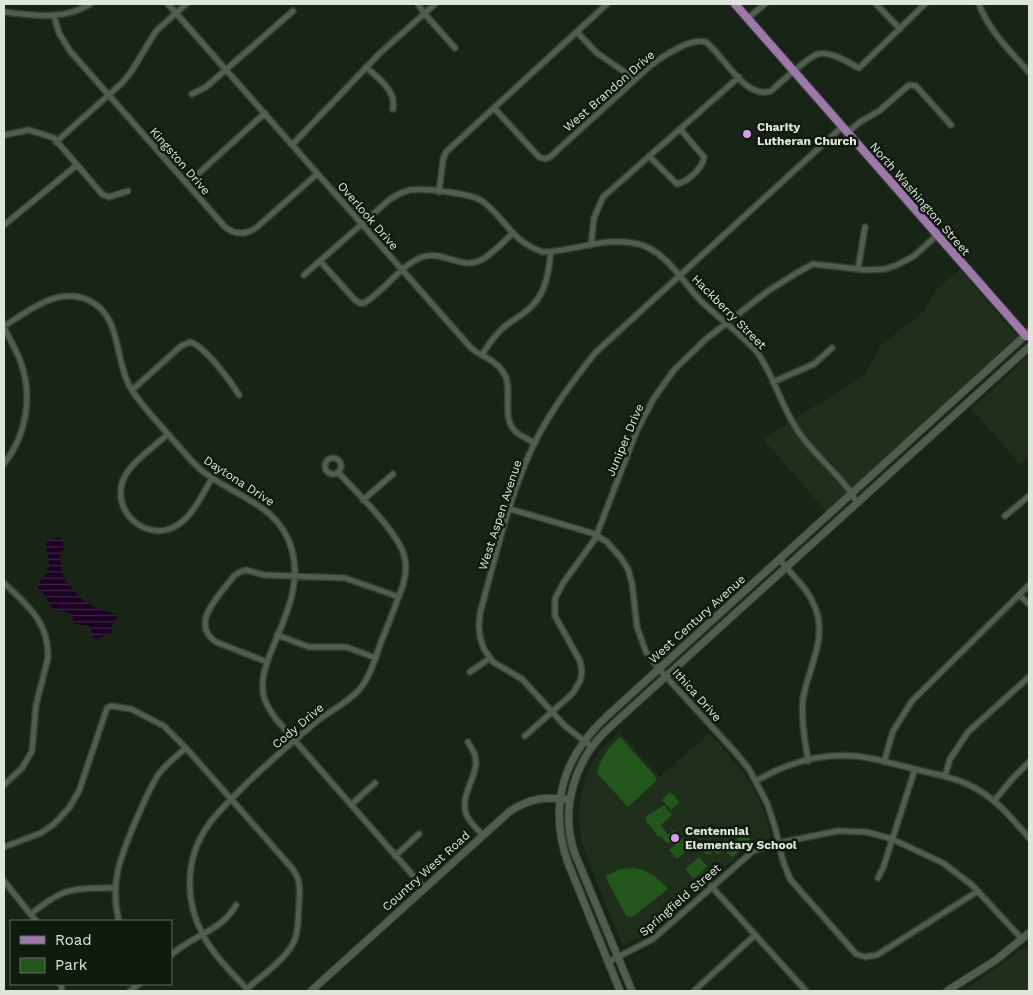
<svg xmlns="http://www.w3.org/2000/svg" width="1033" height="995" font-family="'Work Sans',sans-serif">
<style>
.built{fill:#1f2f1c}
.green{fill:#22561b}
.water{fill:url(#water-rules)}
.lines{fill:none;stroke-linecap:round;stroke-linejoin:round}
.street-casing{stroke:#343d33;stroke-width:8}
.secondary-casing{stroke:#343d33;stroke-width:9}
.primary-casing{stroke:#343d33;stroke-width:10}
.street{stroke:#505e4e;stroke-width:5}
.secondary{stroke:#505e4e;stroke-width:7}
.primary{stroke:#9f78ab;stroke-width:8}
.poi-dot{fill:#de98f2;stroke:#0f1b0d;stroke-width:2}
.labels{text-anchor:middle;stroke-width:5;stroke-linejoin:round;paint-order:stroke}
.street-label{font-size:12px;fill:#dee6dc;stroke:#0f1b0d}
.poi-label{font-size:12px;font-weight:bold;fill:#dee6dc;stroke:#0f1b0d;text-anchor:start}
</style>
<defs>
<pattern id="water-rules" width="6" height="5" patternUnits="userSpaceOnUse" patternTransform="scale(1.25)"><rect width="6" height="5" fill="#1c0124"/><path d="M0 2.5h6" fill="none" stroke="#3d2643"/></pattern>
</defs>
<rect width="100%" height="100%" fill="#182416"/>
<path class="built" d="M960 269 1019 338 827 513 763 439 865 374 881 345 922 313 938 288Z
M1029 355V456L1020 464 971 409Z
M619 731 660 777 709 733 740 768 751 783 765 814 771 838 757 842 746 848 654 931 622 946 581 841 579 819 580 798 587 772 599 752Z
M1027 946 1029 948V988L1027 991H963Z"/>
<path class="green" d="M620 737 656 777V781L628 807 597 773C600 758 608 748 620 737Z
M670 792 680 802 671 810 662 800Z
M664 805 672 815 661 825 667 834H671L673 830 677 833 671 843 665 842 662 837 657 836C654 828 647 826 645 817 651 812 657 811 664 805Z
M742 834 746 838 749 837 750 840 733 857 727 853 720 844 726 839 733 847 736 845 735 841Z
M682 838 691 847 677 859 669 850Z
M719 845 724 849 717 855 713 851 710 855 704 853V847L711 848 713 851Z
M699 857 707 866 694 879 685 869Z
M630 868C646 868 658 877 668 889L632 917 626 916 605 876 620 869Z"/>
<path class="water" d="M59 537 63 540 64 549 60 555 61 570 64 578 78 596 93 607 117 615 116 621 112 625 111 634 96 639 93 637 90 626 76 624 70 613 52 608 43 592 36 586C41 581 48 573 49 565 50 551 36 542 59 537Z"/>
<g class="lines">
<g class="street-casing">
<path id="street" d="M168 4 464 340C467 344 471 348 475 351 486 358 498 362 505 375 513 392 501 417 515 431 520 436 528 439 535 443
M418 4 424 13 455 48
M876 4 900 29
M979 4C989 31 1010 51 1029 72
M4 12C34 15 63 21 90 4
M54 16 59 33 70 51 225 227C235 235 245 235 256 228L317 174
M748 18 765 4
M577 32 597 53 626 73 633 81
M366 67C379 79 396 90 393 109
M192 94 206 87 293 11
M494 108 539 157 545 159 550 157 650 66C662 57 691 37 706 42 724 56 745 100 771 91 780 83 809 56 818 54 832 51 847 62 859 68L925 4
M847 133 860 122 879 111 909 85 916 86 951 125
M4 135 29 130 54 138 102 194 109 197 128 191
M56 142 122 83 131 72 156 31 186 4
M292 145 380 53 435 4
M649 156 677 184C687 182 703 168 704 157L680 129
M187 184 265 113
M439 192 443 160 446 152 607 4
M4 225 77 165
M591 245 594 218 603 197 739 77
M320 261 355 300 360 303H364C385 291 399 266 422 257 442 250 460 269 479 261 491 256 502 243 512 234
M858 269 865 227
M304 275 389 200C396 195 402 192 410 190 424 188 470 193 482 201 506 218 510 241 543 252 575 251 606 236 638 244 666 251 682 281 700 300 718 318 740 333 757 352 774 376 781 406 798 431 815 457 843 476 857 503
M4 326C29 311 59 285 90 301 122 317 114 359 130 387 140 404 155 419 168 434 179 446 189 460 201 470 234 497 280 504 292 550 302 586 284 619 271 652 266 665 261 678 263 692 264 702 270 711 276 719L424 888
M4 328C10 339 17 351 21 363 33 397 26 436 4 464
M482 355C488 345 495 335 504 327 515 318 528 313 537 300 547 286 549 268 551 252
M773 382 814 364 832 348
M132 390 181 346 190 342C205 346 231 382 239 395
M168 434C155 446 133 461 125 476 107 510 148 546 179 524 194 514 203 493 212 478
M325 466a8 8 0 1 1 16 0a8 8 0 1 1-16 0Z
M363 500 393 474
M510 509 592 533 607 542 621 558 628 569 632 583 637 627 646 652 659 669 736 753 749 769 767 803 775 827 783 861 790 879 856 954 865 957 877 955 978 891
M1005 516 1029 496
M780 559C791 575 807 587 814 605 829 638 808 667 803 699 801 720 805 740 808 761
M4 583C28 606 49 622 48 658L36 705 32 751 22 768 4 785
M1019 595 1029 604
M277 635 309 647H346L376 658
M267 662 216 642C188 623 221 594 234 576L240 572 246 570 264 575 345 578 399 597
M470 672 490 658
M525 736 573 693 580 681 582 672 580 661 555 616V599L563 583 595 539 637 430 654 398 674 370 706 339 768 291 795 274 813 264 866 270 885 269 897 265 914 256 937 235
M468 742C470 746 474 751 475 756 480 775 459 794 466 814 469 822 477 829 483 835
M592 747 565 726 522 679 493 662 484 649 480 637 479 625 480 613C496 556 509 495 535 442 551 410 573 381 595 353L842 127
M884 762 893 731 912 701 1029 585
M945 776 950 759 968 732 1029 677
M756 781C785 764 820 753 855 756 876 758 898 765 918 770 940 775 961 779 980 791 1000 803 1014 821 1029 838
M994 801 1014 777 1029 762
M351 805 375 783
M4 847 41 833 54 824 69 808 79 791 107 708 111 706 131 709 164 726 186 748 291 867C301 879 300 889 299 904 298 915 299 928 295 939 289 957 261 976 247 989
M395 856 419 834
M878 878 883 868 915 769
M4 881 36 921
M711 886 806 991
M31 914C64 887 73 888 115 888
M119 921C109 882 121 856 136 820 143 805 149 789 158 775 166 764 176 756 186 748
M171 955C192 936 223 930 236 905
M608 962 653 939 753 851 778 843 838 831 867 832 892 839 943 863 972 885 1022 939
M61 984 62 991
M130 991 139 984
M249 991C233 974 214 956 203 935 184 900 185 857 209 824 219 810 233 798 245 785 268 763 292 742 316 722 330 711 347 703 359 690 370 677 375 659 381 642 389 623 396 604 403 585 406 575 407 565 404 555 397 531 356 492 338 472
M694 991 755 935"/>
</g>
<g class="secondary-casing">
<path id="secondary" d="M311 991 509 812C529 798 547 796 570 800
M620 991 568 863C548 806 563 757 606 717L1029 332
M632 991 575 854C559 809 575 759 609 728L1029 347
M947 991 996 960 1029 933"/>
</g>
<g class="primary-casing">
<path id="primary" d="M735 4 1026 336"/>
</g>
<use href="#street" class="street"/>
<use href="#secondary" class="secondary"/>
<use href="#primary" class="primary"/>
</g>
<g class="poi-dot">
<circle cx="747" cy="134" r="5"/>
<circle cx="675" cy="838" r="5"/>
</g>
<g class="labels">
<g class="street-label">
<text transform="translate(609 91) rotate(-41)" y="4">West Brandon Drive</text>
<text transform="translate(180 161) rotate(49)" y="4">Kingston Drive</text>
<text transform="translate(920 199) rotate(49)" y="4">North Washington Street</text>
<text transform="translate(368 216) rotate(49)" y="4">Overlook Drive</text>
<text transform="translate(729 312) rotate(45)" y="4">Hackberry Street</text>
<text transform="translate(625 440) rotate(-67)" y="4">Juniper Drive</text>
<text transform="translate(239 481) rotate(33)" y="4">Daytona Drive</text>
<text transform="translate(500 515) rotate(-72)" y="4">West Aspen Avenue</text>
<text transform="translate(697 619) rotate(-42)" y="4">West Century Avenue</text>
<text transform="translate(697 695) rotate(48)" y="4">Ithica Drive</text>
<text transform="translate(298 726) rotate(-40)" y="4">Cody Drive</text>
<text transform="translate(426 871) rotate(-42)" y="4">Country West Road</text>
<text transform="translate(680 900) rotate(-41)" y="4">Springfield Street</text>
</g>
<g class="poi-label">
<text x="757" y="131">Charity<tspan x="757" dy="14">Lutheran Church</tspan></text>
<text x="685" y="835">Centennial<tspan x="685" dy="14">Elementary School</tspan></text>
</g>
</g>
<rect width="1033" height="995" fill="none" stroke="#dee6dc" stroke-width="10"/>
<rect x="10" y="920" width="162" height="65" fill="#0f1b0d" stroke="#626c60"/>
<rect x="20" y="936" width="25" height="8" fill="#9f78ab" stroke="#626c60"/>
<text x="55" y="945" font-size="15" fill="#dee6dc">Road</text>
<rect x="20" y="958" width="25" height="15" fill="#22561b" stroke="#626c60"/>
<text x="55" y="970" font-size="15" fill="#dee6dc">Park</text>
</svg>
